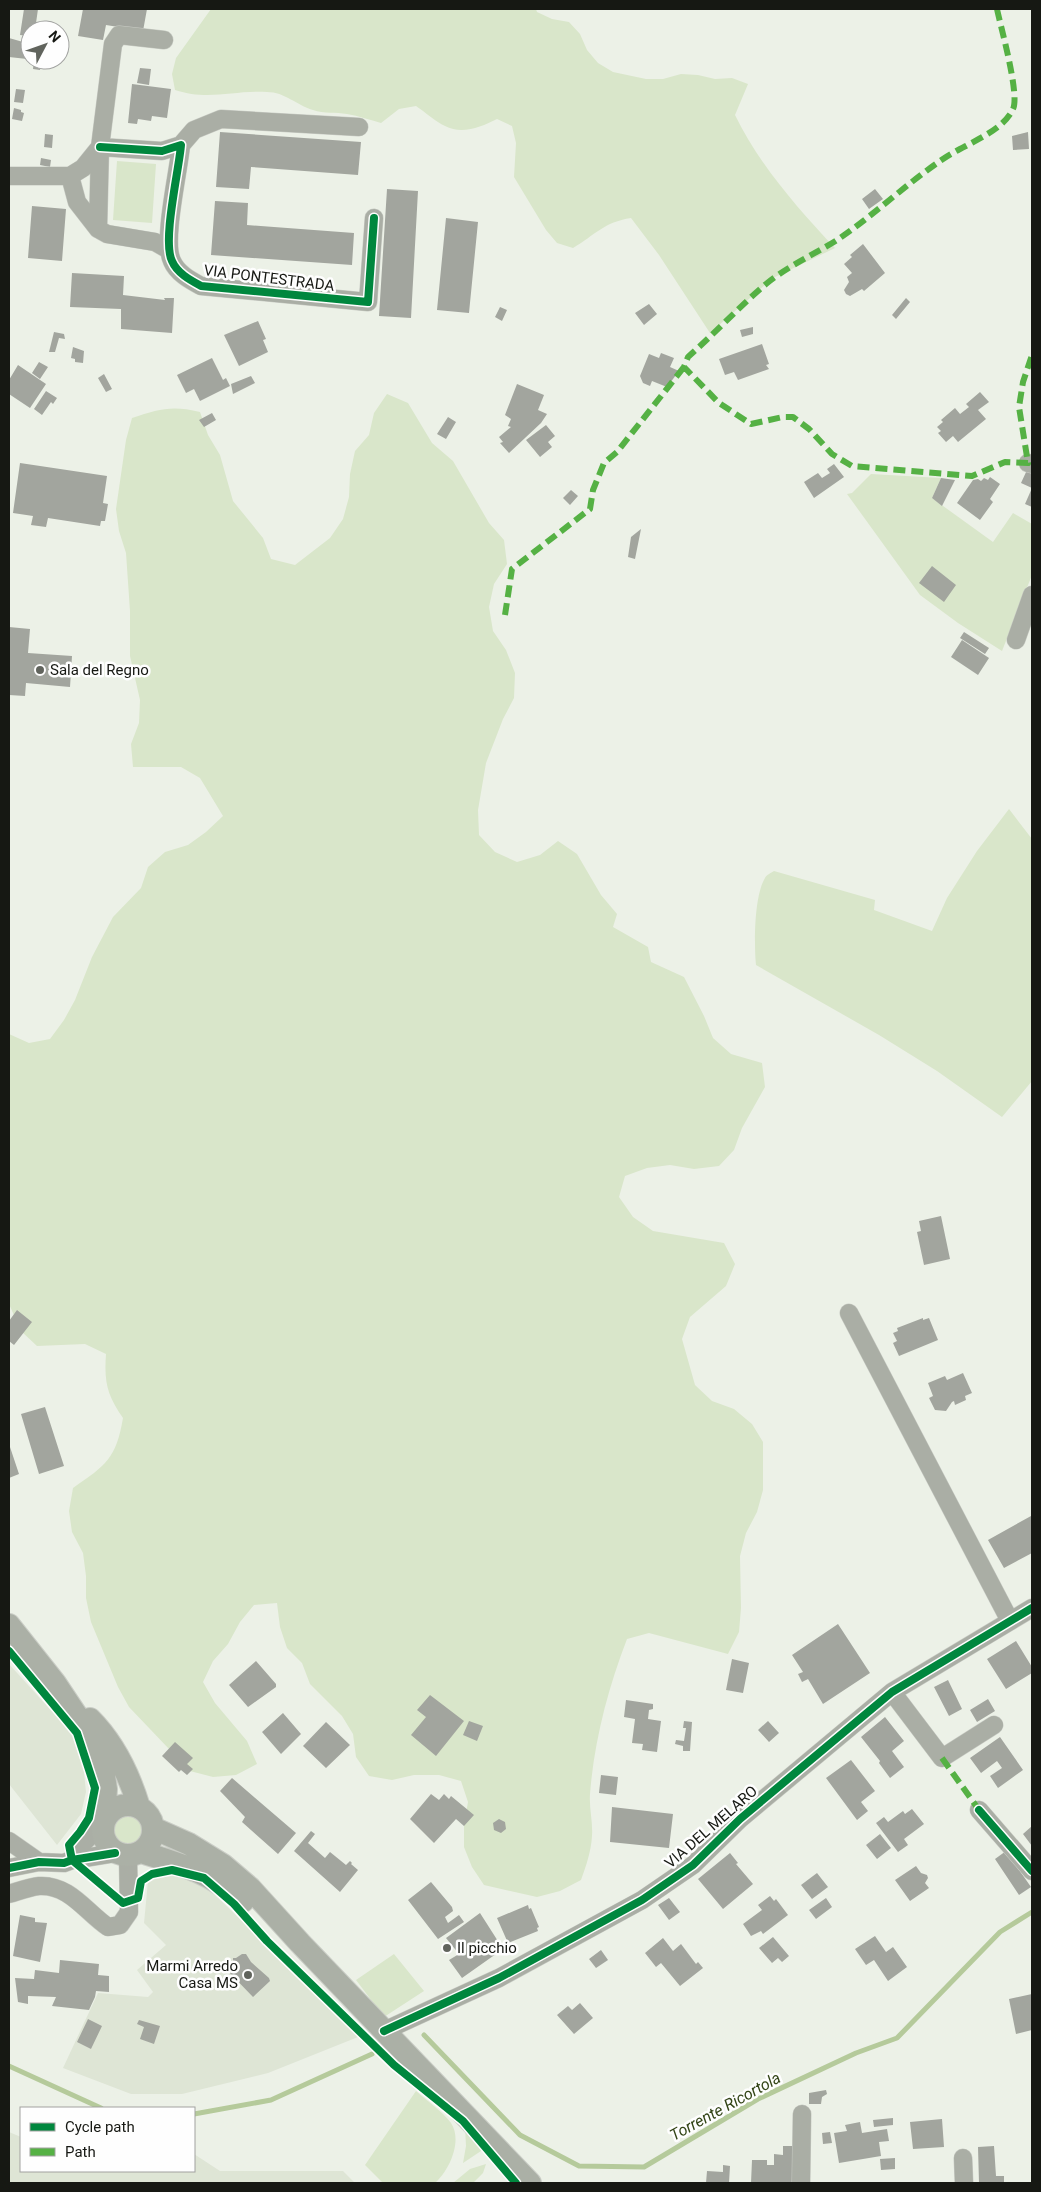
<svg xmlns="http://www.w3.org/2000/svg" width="1041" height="2192" font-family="Roboto,sans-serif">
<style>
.built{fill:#dee5d5}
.green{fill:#d9e6ca}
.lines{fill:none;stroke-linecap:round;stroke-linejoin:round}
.stream{stroke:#b5ca9b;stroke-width:5}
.building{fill:#a2a59e}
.minor-casing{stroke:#cacdc6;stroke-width:19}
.major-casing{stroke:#cacdc6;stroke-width:24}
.minor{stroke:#aaaea5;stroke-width:18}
.major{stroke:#abb0a6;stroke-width:22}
.quiet{stroke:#55b144;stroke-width:6;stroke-dasharray:12 6;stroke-linecap:butt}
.cycleway-casing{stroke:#fefefe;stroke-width:11}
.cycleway{stroke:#00873e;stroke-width:8}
.poi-dot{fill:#61645d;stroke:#fefefe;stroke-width:2}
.labels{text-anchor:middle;stroke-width:5;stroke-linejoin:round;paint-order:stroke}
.street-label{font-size:15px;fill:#161813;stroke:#fefefe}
.poi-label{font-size:15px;fill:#161813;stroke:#fefefe;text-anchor:start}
.water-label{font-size:16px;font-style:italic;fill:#334517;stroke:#fefefe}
</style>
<rect width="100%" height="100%" fill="#ecf1e7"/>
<path class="built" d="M9 1664 75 1737 84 1772 86 1792 81 1814 57 1845 9 1784Z
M172 1874 197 1881 212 1892 300 1977 358 2037 268 2073 182 2094H131L63 2068 98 1993 148 1997 153 1992 137 1970 166 1945 144 1923 148 1881 153 1875Z
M9 2132 21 2137V2171H194V2154L220 2171H343L355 2183H9Z"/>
<path class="green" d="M211 9H536L537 12 552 19 569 22 580 34 587 50 598 63 613 72 646 79H663L681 74 698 75 715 79 732 78 748 84 735 115C758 163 798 209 835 248L773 278 710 333 659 255 631 218C604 222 595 235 573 248L557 243 546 230 514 177 516 143 512 126 497 119C481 127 462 135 445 126 436 122 425 112 416 106L399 109 381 123C370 120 359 116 347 114 336 112 324 114 313 110 296 105 285 92 267 92 234 90 208 101 175 90L172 74 176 58Z
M117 161 156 164 152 223 113 220Z
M387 394 408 403 432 443 453 461 489 523 504 540 507 564 494 584 489 607 493 631 506 650 515 673 514 698 503 719 486 763 478 810 479 835 495 852 517 862 540 855 558 841 577 854 601 895 617 914 613 927 648 947 651 962 684 977 704 1016 713 1038 731 1054 762 1063 765 1087 742 1128 734 1150 719 1166 694 1169 670 1165 647 1168 625 1176 619 1197 633 1217 653 1231 724 1243 735 1264 726 1286 690 1317 682 1339 695 1385 712 1401 734 1409 752 1424 763 1442V1490L757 1512 746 1533 740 1556 741 1608 739 1632 728 1654 649 1633 627 1639C608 1688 594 1742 590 1794 589 1808 593 1822 592 1836 591 1852 586 1866 581 1880L560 1891 537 1897 484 1885 472 1867 464 1847V1825L468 1802 461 1781 439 1775H414L392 1780 369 1776 356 1757 353 1734 342 1716 310 1684 302 1663 287 1648 280 1627 277 1603 254 1605 240 1622 228 1644 213 1661 203 1682 215 1703 247 1741 257 1764 236 1775 213 1777 190 1771 129 1707 118 1687 91 1622 86 1598V1576L83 1553 72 1532 69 1511 73 1488C106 1465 116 1459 123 1418 107 1395 104 1382 106 1354L85 1344 37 1346 21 1331 9 1304V1034L29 1043 50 1039 64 1020 75 1000 92 957 113 917 141 888 148 867 165 852 188 845 206 832 223 816 200 778 181 767H133L131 744 139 723 140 700 130 656V611L126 553 119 531 116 509 126 440 132 418C159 409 172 405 200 412L208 435 220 455 233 501 263 538 271 559 295 565 330 538 343 519 349 497 350 474 355 451 369 435 374 413Z
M871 474 941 478 932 498 993 542 1013 513 1032 524V575L1002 651 958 623 920 595 847 494 852 493Z
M1009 809 1032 839V1081L1002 1117 937 1071 879 1035 756 965C754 945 754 896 765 878 766 875 771 873 774 871L875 900 874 910 932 931 947 898 977 851Z
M107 1829a21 21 0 1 1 42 0a21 21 0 1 1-42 0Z
M394 1954 424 1991 384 2017 356 1980Z
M416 2091C427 2101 442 2111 451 2123 463 2141 449 2171 435 2183H383L365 2165Z
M465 2127 484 2149 463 2163 466 2146Z
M486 2164 483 2173 473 2183H453L470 2169Z"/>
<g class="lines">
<path class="stream" d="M424 2035 520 2135 579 2166 644 2167 758 2099 856 2053 897 2038 1000 1932 1032 1912
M9 2066 101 2108
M194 2114 271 2100 372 2054"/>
</g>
<path class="building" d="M24 9H38L35 30H30V36L20 35Z
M83 9H147L143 31 106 25 103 40 78 36Z
M9 38 30 44 27 59 9 57Z
M34 60H42L40 70 33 69Z
M140 68 151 69 149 85 137 83Z
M132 84 171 89 167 118 152 116 151 121 138 119 137 124 128 123Z
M16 89 25 90 23 103 14 102Z
M14 108 21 110V112L24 113 22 121 12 119Z
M220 132 361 142 358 175 251 167 249 189 216 187Z
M1028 132 1029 149 1013 150 1012 136Z
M45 134 53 135 52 148 44 147Z
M41 158 51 160 50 167 40 165Z
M387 189 418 191 411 318 379 316Z
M875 189 883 199 869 209 862 199Z
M215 201 248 203 247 225 354 233 352 265 211 255Z
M32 206 66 209 62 261 28 258Z
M446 218 478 222 469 313 437 310Z
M863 244 885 273 864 291 862 289 850 296 846 294 844 290 849 282 847 277 852 273 844 264 852 257 850 255Z
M72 273 124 276 123 295 165 300 164 298H174L172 333 121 329V309L70 307Z
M906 298 910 302 896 319 892 315Z
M649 304 657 314 644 325 635 313Z
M500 307 507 310 502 321 495 317Z
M258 321 266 339 263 340 268 352 239 366 224 335Z
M753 327V334L742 337 740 330Z
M54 332 64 334 65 339 59 338 55 352H49Z
M762 344 769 364 766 365 769 369 738 380 734 372 725 375 719 359Z
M73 347 84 351 83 363 75 362V359L71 358Z
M661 353 674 358 670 367 679 371 667 387 652 381 650 386 643 383 640 376 649 354 659 358Z
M212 358 223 380 226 378 230 386 200 401 194 389 186 393 177 375Z
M39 362 48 367 40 379 32 373Z
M18 365 46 384 30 408 9 394V380Z
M104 374 112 389 106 392 98 378Z
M251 376 255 383 233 394 231 384Z
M517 384 544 395 538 410 547 414 541 423 509 453 500 443 503 442 499 437 511 427 508 426 511 419 505 415Z
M46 391 57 398 53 404 51 402 42 415 34 409Z
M980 392 989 402 978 410 986 419 958 442 953 436 946 442 938 433 941 431 937 427 943 422 941 420 955 408 960 414 969 407 966 404Z
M212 413 216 420 204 427 199 420Z
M448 417 456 422 446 439 437 434Z
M546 425 555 436 548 442 552 447 540 457 526 440Z
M20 463 107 476 103 503 108 504 105 521H101L100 526 48 518 46 527 31 525 33 516 13 513Z
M834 464 844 477 814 498 804 482 818 473 822 478 830 473 827 469Z
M1027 470 1032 472V507L1025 504 1032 488 1021 483Z
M990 477 1000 484 990 499 993 502 980 520 957 503 973 480 978 479 981 481 984 478 988 480Z
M941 478 955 480 942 506 932 498Z
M571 490 578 496 570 505 563 498Z
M641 529 635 559 628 557 631 537Z
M932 566 956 585 944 602 919 583Z
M9 627 30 629 28 653 72 656 70 687 26 683 25 696 9 695Z
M964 632 989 648 985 654 960 638Z
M962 640 989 658 978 675 951 657Z
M941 1216 950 1259 924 1265 917 1232 921 1231 919 1221Z
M17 1310 32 1322 14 1345 9 1341V1321Z
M923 1318V1320L929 1318 938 1340 899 1356 893 1343 897 1341 893 1333 898 1331 897 1328Z
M963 1373 972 1393 965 1396 966 1400 955 1405 954 1401 952 1402 946 1411 935 1410 929 1398 933 1396 928 1383 945 1376 947 1380Z
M45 1407 64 1466 39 1474 21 1414Z
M9 1444 19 1474 9 1478Z
M1031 1516 1032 1553 1004 1568 988 1540Z
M838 1624 870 1673 823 1704 808 1679 802 1682 798 1674 803 1672 792 1655Z
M1016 1641 1032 1667V1673L1006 1689 987 1659Z
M732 1659 749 1663 743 1693 726 1690Z
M256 1661 276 1684V1687L248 1707 229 1685Z
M948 1680 962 1709 949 1716 934 1687Z
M430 1695 464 1721 436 1756 411 1735 426 1717 417 1710Z
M988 1699 995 1711 977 1722 970 1710Z
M626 1700 653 1704V1709L649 1710 648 1719 661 1721 657 1752 642 1750 643 1744 632 1743 635 1719 624 1717Z
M283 1713 301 1734 281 1754 262 1732Z
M885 1717 904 1741 892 1751 904 1767 890 1778 879 1763 880 1761 861 1737Z
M469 1721 483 1726 477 1741 463 1735Z
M684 1721 692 1722 690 1751H683V1746L675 1744 676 1740 684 1741 686 1728H683Z
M768 1721 779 1733 769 1742 758 1730Z
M326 1722 350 1745 326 1768 303 1746Z
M1000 1737 1023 1770 998 1788 990 1776 1002 1768 997 1761 981 1773 970 1758Z
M175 1742 193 1758 187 1764 193 1769 187 1775 181 1770 179 1772 162 1756Z
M851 1760 875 1791 861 1802 868 1811 857 1820 826 1778Z
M601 1775 618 1777 616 1795 599 1793Z
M232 1778 296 1833 278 1854 242 1822 245 1817 220 1791Z
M431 1794 439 1800 444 1794 449 1799 451 1796 474 1815 464 1826 456 1819 434 1843 410 1819Z
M612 1807 673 1814 669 1848 610 1842Z
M912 1809 924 1824 904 1839 908 1845 898 1852 876 1823 884 1817 888 1822 903 1811 905 1814Z
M499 1819 505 1822 506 1829 501 1833 494 1830 493 1823Z
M1032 1826V1846L1023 1834Z
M311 1831 315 1834 308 1843 325 1858 330 1852 346 1865 350 1861 352 1863 351 1864 358 1870 340 1892 294 1851Z
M880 1834 891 1848 877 1859 866 1845Z
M1006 1851 1031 1887 1019 1895 995 1859Z
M730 1853 738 1863 736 1864 753 1884 723 1909 698 1879Z
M916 1866 921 1873 927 1875 928 1878 925 1883 929 1888 910 1901 895 1880Z
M817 1873 828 1887 812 1899 801 1885Z
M431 1882 452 1907 453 1911 445 1917 448 1923 459 1915 464 1922 438 1939 408 1900Z
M770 1896 774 1901 776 1899 788 1915 763 1934 761 1931 751 1936 743 1924 762 1910 758 1905Z
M669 1898 680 1912 669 1920 658 1905Z
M826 1898 832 1907 816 1919 809 1910Z
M528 1905 529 1909 531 1908 539 1927 537 1928 538 1931 508 1943 497 1918Z
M480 1913 503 1949 462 1978 449 1960 459 1954 446 1938Z
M20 1915 35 1918V1922L47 1923 40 1962 13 1956Z
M875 1936 886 1952 893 1947 907 1967 888 1981 874 1960 866 1965 855 1949Z
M773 1937 789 1956 782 1962 778 1958 772 1963 759 1948Z
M663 1938 673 1951 681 1944 696 1964 698 1962 703 1968 680 1986 661 1963 656 1967 645 1953Z
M601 1950 608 1960 596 1968 589 1959Z
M242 1954H246L251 1962 269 1978 270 1981 253 1997 226 1969 233 1962V1958H236Z
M60 1960 99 1964 98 1975 109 1976V1992L96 1991 95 1997 89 2010 52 2006 56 1997 28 1996V2004L18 2002 15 1978 34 1979 35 1970 59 1973Z
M1032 1994V2030L1016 2034 1009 1999Z
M580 2003 593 2018 574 2034 557 2015 568 2006 572 2010Z
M88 2019 102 2026 91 2049 77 2042Z
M139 2020 160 2026 154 2044 140 2039 144 2027 137 2024Z
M826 2090 827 2094 822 2097 821 2104H809V2093Z
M893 2118V2125L874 2127 873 2120Z
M942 2119 944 2147 913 2149 910 2122Z
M860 2122 862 2133 887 2129 889 2141 879 2142 881 2156 839 2163 834 2133 847 2131 845 2125Z
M830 2132 832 2143 823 2144 822 2133Z
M783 2146H794L793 2183H751L752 2160H767V2165H774V2154L783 2155Z
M994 2146 996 2176H1004V2183H979L978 2147Z
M895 2158V2169L881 2170 880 2159Z
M723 2165 730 2166 729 2183H706L707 2171 723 2172Z"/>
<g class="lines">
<g class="minor-casing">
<path id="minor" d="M181 145 194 130 221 119 359 127
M100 147 162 151 181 145C179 170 162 241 172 261 177 273 190 280 201 286L368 302 374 218
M9 176H70L77 202 98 229 107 234 155 242 169 250
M70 176 83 168 100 147
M98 229 100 147 113 44 119 35 164 40
M1028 463 1032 464
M1016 640 1032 595
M849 1313 1010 1621
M892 1692 942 1758 994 1725
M979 1810 1032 1871
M9 1841 39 1862
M72 1860 84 1842 102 1825
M9 1868 39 1862 64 1863 72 1860 115 1853
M9 1894C19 1891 29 1887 39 1886 69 1884 86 1912 108 1927L120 1925 129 1912 128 1856
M384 2031 499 1978 642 1900 693 1865 740 1819 892 1692 1032 1608
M963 2158 964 2183
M801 2183 802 2114"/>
</g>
<g class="major-casing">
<path id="major" d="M9 1625 55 1683 83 1725 102 1763 106 1789 104 1821
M90 1719C115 1744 129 1774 139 1807
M103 1830a25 25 0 1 1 50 0a25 25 0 1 1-50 0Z
M153 1828 189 1844 223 1865 250 1888 300 1943 530 2183
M141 1852C183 1865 209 1872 243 1901"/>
</g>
<use href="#minor" class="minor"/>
<use href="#major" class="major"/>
<path class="quiet" d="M997 9C1001 28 1020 95 1013 109 1003 132 963 145 943 159 906 184 874 215 837 240 813 255 788 266 766 284 739 307 715 333 688 357L684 367 719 403 751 424 783 417H793L809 429 832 454 852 466 972 476 1005 462 1028 463 1019 407 1023 382 1032 355
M505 615 512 569 590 509 593 490 604 463 617 452 684 367
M942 1758 979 1810"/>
<g class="cycleway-casing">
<path id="cycleway" d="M100 147 162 151 181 145C179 170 162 241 172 261 177 273 190 280 201 286L368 302 374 218
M9 1651 77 1733 95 1788 89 1818 80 1832 69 1845 72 1860 123 1903 138 1898 141 1881 152 1874 172 1870 204 1878 234 1904 267 1941 394 2065 463 2121 516 2183
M979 1810 1032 1871
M9 1868 39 1862 64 1863 72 1860 115 1853
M384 2031 499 1978 642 1900 693 1865 740 1819 892 1692 1032 1608"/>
</g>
<use href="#cycleway" class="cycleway"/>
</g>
<g class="poi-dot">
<circle cx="40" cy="670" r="5"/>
<circle cx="447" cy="1948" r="5"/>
<circle cx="248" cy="1975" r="5"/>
</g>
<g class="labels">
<g class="street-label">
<text transform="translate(269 278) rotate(7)" y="5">VIA PONTESTRADA</text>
<text transform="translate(711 1827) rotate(-41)" y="5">VIA DEL MELARO</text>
</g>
<g class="poi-label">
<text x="50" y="675">Sala del Regno</text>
<text x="457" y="1953">Il picchio</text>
<text x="238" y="1971" text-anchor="end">Marmi Arredo<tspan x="238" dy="17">Casa MS</tspan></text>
</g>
<g class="water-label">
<text transform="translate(725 2106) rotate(-29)" y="6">Torrente Ricortola</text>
</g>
</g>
<rect width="1041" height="2192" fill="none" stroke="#161813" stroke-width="20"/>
<rect x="20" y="2107" width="175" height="65" fill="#fefefe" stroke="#a1a2a0"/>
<rect x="30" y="2123" width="25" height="8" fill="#00873e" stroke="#a1a2a0"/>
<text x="65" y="2132" font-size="15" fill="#161813">Cycle path</text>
<rect x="30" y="2148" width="25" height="8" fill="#55b144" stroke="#a1a2a0"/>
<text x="65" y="2157" font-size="15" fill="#161813">Path</text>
<g transform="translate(45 45) rotate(49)"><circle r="24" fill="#fefefe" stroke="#a1a2a0"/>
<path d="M0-4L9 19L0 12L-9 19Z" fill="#61645d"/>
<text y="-8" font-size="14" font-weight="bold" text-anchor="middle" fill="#161813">N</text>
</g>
</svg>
